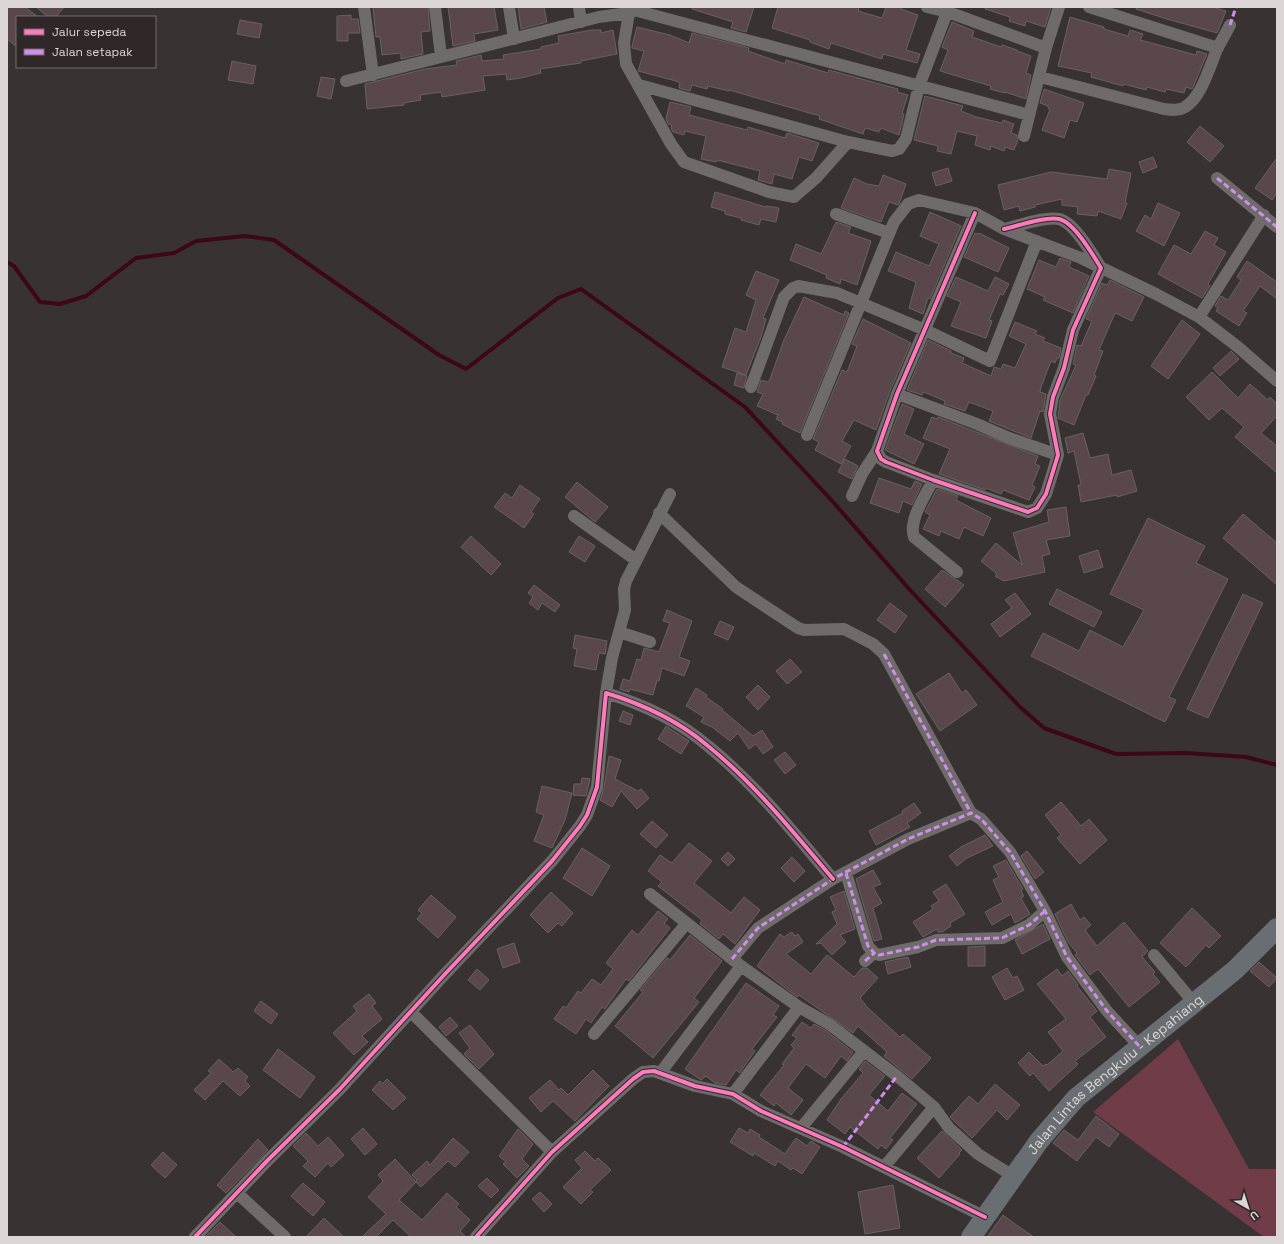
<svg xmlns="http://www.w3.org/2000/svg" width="1284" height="1244" font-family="'Space Grotesk',sans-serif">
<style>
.green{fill:#6f3c47}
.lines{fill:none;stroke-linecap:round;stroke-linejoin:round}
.stream{stroke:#3d0719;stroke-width:4}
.building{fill:#5a474b;stroke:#676262}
.minor{stroke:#6f6b6b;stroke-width:12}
.trunk{stroke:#686e71;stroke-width:20}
.quiet{stroke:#ce8fe9;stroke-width:3;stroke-dasharray:6 3;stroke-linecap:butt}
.cycleway-casing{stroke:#302728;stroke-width:6}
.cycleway{stroke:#fd7abc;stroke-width:4}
.labels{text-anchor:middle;stroke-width:3;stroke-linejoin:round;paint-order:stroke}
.street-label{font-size:14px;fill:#dbd5d6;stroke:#302728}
</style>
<rect width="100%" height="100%" fill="#383233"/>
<path class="green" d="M1178 1039 1249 1169H1277V1237H1264L1093 1112Z"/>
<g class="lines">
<path class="stream" d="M7 262 14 266 40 302 60 304 86 296 136 258 174 253 196 241 245 236 274 240 439 355 466 369 558 298 581 289 745 407 834 503 910 590 1019 706 1044 728 1116 754 1186 753 1246 757 1277 765"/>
</g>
<path class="building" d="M7 7H25L38 17H17V47L7 39Z
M36 7H64L56 17H48Z
M373 7H428L430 31 421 32 423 54 401 59V53L382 55 380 37H376Z
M448 7H494L498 30 474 34 475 41 453 46Z
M518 7H544L547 22 521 29Z
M692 7H754L746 32 731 28 733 22 692 9Z
M778 7H859L858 11 882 18 886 7H902L901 9 918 15 906 50 920 54 917 63 883 54 882 59 831 43 829 49 810 42V40L772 28Z
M986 7H1051L1045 27 1026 21 1025 26 1009 21 1010 17 985 9Z
M1137 7H1213L1226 11 1217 33 1167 19 1136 9Z
M351 15V19H358L360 33H348V41H337V16Z
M1070 17 1104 27V29L1128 36 1130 30 1143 34 1140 40 1196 55 1197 51 1207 54 1194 85 1192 89 1186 87 1184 93 1166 89 1165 92 1147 87 1146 90 1124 84 1123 86 1091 77 1092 73 1058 66Z
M240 20 262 24 259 38 237 34Z
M952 22 974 31 972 37 1001 47 1002 45 1017 50V51L1031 56 1026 73 1031 75 1026 99 1005 92V93L990 89 991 86 940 71 948 50 942 47Z
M637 27 670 35 689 43 692 33 749 48 748 51 785 64 786 60 828 73 829 70 898 89 897 92 908 95 902 113 904 114 899 135 881 128 879 132 865 128 863 134 819 119 820 116 729 90V91L708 86 707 89 692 85 690 91 679 88 680 83 676 81 638 71 644 51 632 48V46Z
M592 30H601V33L613 30 617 54 581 61V63L540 69 541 73 521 78 507 80 506 74 483 76 485 90 442 97 441 92 420 95 421 100 404 103V105L367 109 365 84 425 69 457 65 456 61 481 55 482 61 504 59 503 55 541 49V47L559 43 558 36Z
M232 61 256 66 253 84 228 80Z
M321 77 335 79 331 99 317 96Z
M1044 89 1084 103 1077 122 1070 120 1064 138 1042 130 1050 109 1048 108V106L1040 103Z
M925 96 963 106 961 111 976 117 1002 123 1003 120 1014 124 1011 133 1017 135 1018 140 1014 150 1005 147 1004 151 991 146 990 150 975 145 977 136 957 131 951 154 937 151 938 146 914 140Z
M670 102 691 107 689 115 747 130 748 127 785 138 787 133 819 143 812 161 799 157 792 179 774 174 772 184 758 180 760 171 717 160 716 162 701 159 706 136 685 131 684 135 673 132 671 128 672 125 668 124 666 119Z
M1200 126 1224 146 1210 162 1187 142Z
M1153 157 1157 167 1143 173 1139 162Z
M1277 158V193L1272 200 1255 188Z
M948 168 952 181 936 186 932 173Z
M1109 169 1131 173 1125 203H1127L1121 219 1098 211 1097 216 1077 214 1078 207 1062 205V199L1035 205V207L1020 211 1019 206 1004 210 998 185 1051 172 1107 179Z
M883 175 906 184 899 204 898 205 889 202 881 222 841 208 854 178 867 184 879 186Z
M715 192 766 207V206L779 208 776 222 761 219 759 225 741 220V218L725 214V211L711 207Z
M1158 203 1180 213 1164 246 1136 231 1145 215 1151 219Z
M930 212 961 226 930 299 928 298 923 314 909 308 916 282 888 271 896 252 929 266 939 244 920 236Z
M836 222 851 227 848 233 871 241 857 285 841 279 840 284 826 278 827 275 790 260 796 244 821 254Z
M1205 231 1218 238 1214 245 1226 252 1208 284 1210 286 1202 298 1158 274 1174 245 1191 254Z
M975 233 978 234 979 233 1009 248 998 272 964 257Z
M1060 258 1071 262 1069 267 1089 276 1073 313 1043 300 1045 297 1027 289 1039 260 1056 267Z
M1247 261 1277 282V299L1260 286 1243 311 1247 313 1239 326 1216 311 1218 308 1215 306 1221 296 1228 300 1241 280 1237 277Z
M756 271 779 280 763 318 766 319 761 337 746 375 722 367 735 328 746 332 756 300 746 295Z
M956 277 988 291 995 277 1009 284 1003 295 1000 294 989 320 992 321 986 338 951 326 961 302 947 296Z
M1110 280 1144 297 1132 321 1115 313 1099 350 1103 351 1094 375 1096 376 1088 395H1086L1074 425 1058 418 1060 400 1076 365 1073 364 1077 345 1081 346 1092 321 1086 319 1102 283 1107 285Z
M804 297 844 315 845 311 849 313 800 433 782 424 783 422 776 419 778 415 757 406 763 394 757 392 761 380 768 382 770 379 784 340Z
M863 319 911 343 890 391 876 430 854 420 842 441 851 446 841 464 815 450 819 442 813 439 842 370 847 372 857 346 852 344Z
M1182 320 1200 334 1168 379 1151 366Z
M1015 322 1037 331 1035 334 1045 338 1043 341 1061 348 1059 358H1057L1055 363 1051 361 1041 387 1040 392 1046 394 1043 412 1040 411 1031 438 989 421 993 411 969 402 965 411 944 404 945 401 924 392 922 395 907 390 928 340 951 351V353L964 358 962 363 991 376 994 367 1001 369 1003 364 1015 368 1026 344 1009 336Z
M1231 351 1239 359 1220 376 1213 368Z
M1212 372 1238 398 1250 384 1268 400 1270 397 1277 404V416L1261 433 1277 446V473L1235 437 1244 427 1222 408 1209 420 1186 397Z
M737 373 747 376 744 388 734 385Z
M902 404 914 409 904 434 924 444 914 464 885 450Z
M932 417 937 419 938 417 1038 456 1035 464 1040 466 1032 485 1035 487 1029 500 1003 490 1001 494 986 488 985 490 939 474 950 449 923 438Z
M1083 433 1090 458 1108 454 1112 475 1131 470 1137 491 1117 497V495L1081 502 1078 485H1081L1074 451 1068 453 1065 438Z
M845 459 858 466 852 479 838 472Z
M879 478 911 489 915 481 922 484 912 505 903 501 899 513 870 503Z
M577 482 608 507 595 522 565 497Z
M520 485 540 499 531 512 534 514 524 528 494 507 505 493 512 498Z
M937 489 958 496 956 500 991 518 983 536 964 527 959 539 941 531 939 536 923 529 930 515 925 512Z
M1066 507 1070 536 1046 540 1050 554 1042 556 1045 572 1004 581 995 576 997 574 981 561 996 543 1022 565 1013 533 1049 522 1047 510Z
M1243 514 1277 543V585L1223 538Z
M1148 518 1205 546 1196 563 1228 579 1169 697 1176 700 1165 722 1031 656 1043 633 1079 651 1090 630 1123 647 1144 610 1110 594Z
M471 536 501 564 491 575 461 547Z
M579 536 595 546 585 562 569 552Z
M1098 550 1103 567 1084 573 1079 556Z
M942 570 964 585 945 607 925 589Z
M534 585 560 605 555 612 542 603 538 610 529 603 533 597 528 593Z
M1057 589 1102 612 1094 627 1049 604Z
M1015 593 1031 614 1000 637 991 624 1012 608 1005 600Z
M1243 594 1263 603 1208 718 1187 709Z
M890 603 907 616 895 633 877 620Z
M667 610 692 621 679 657 690 661 684 676 662 668 659 681 657 680 653 695 630 689 629 692 620 689 623 679 630 681 637 659 641 660 644 648 659 652 670 623 663 621Z
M720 621 734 627 728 640 714 634Z
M575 635 607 641 605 654 599 653 596 670 574 666 577 649 573 648Z
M790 659 802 672 787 684 776 671Z
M949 673 962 693 966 690 977 705 940 731 916 694Z
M758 685 770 697 758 710 746 697Z
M696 688 707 695 706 697 723 709 722 710 753 736 762 730 773 747 763 754 756 744 749 749 738 733 730 741 712 727 701 722 704 717 686 706Z
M623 711 633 715 630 725 619 721Z
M666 726 689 741 681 754 658 739Z
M785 752 796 765 785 774 774 760Z
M609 756 621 760 615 779 638 791 641 789 649 798 637 809 621 791 612 807 600 800 604 788Z
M582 778 590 779 586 796 573 795 574 784H581Z
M542 786 572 793 565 820 552 848 534 841 544 815 536 812Z
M1061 802 1081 826 1089 819 1107 840 1080 864 1057 838 1061 835 1045 815Z
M914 803 921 813 907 823 910 827 876 845 869 831 903 813 902 811Z
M652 821 668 835 656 848 640 834Z
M985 835 993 846 967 858 957 866 949 856 961 847Z
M689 843 712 861 694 883 731 913 744 897 760 910 735 944 723 934 719 939 700 924 702 920 658 886 662 882 648 871 660 855 672 863Z
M582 848 610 866 592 896 563 878Z
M1027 851 1044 872 1035 879 1021 856Z
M728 852 735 859 728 866 721 859Z
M792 857 805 871 794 882 781 868Z
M1006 860 1023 889 1021 891 1024 896 1021 898 1030 914 1015 923 1011 914 992 925 985 912 1003 902 993 880 999 877 993 866Z
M873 870 881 884 873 887 882 903 873 908 882 939 874 941 856 879Z
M946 884 965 914 950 923 951 926 942 932H938L937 929 923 937 913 922 933 909 931 906 939 901 933 892Z
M844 891 855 929 840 935 846 942 832 955 821 943 816 944 837 924 832 912 836 910 830 897Z
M551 892 573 913 562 926 558 923 548 933 530 915Z
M431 895 456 917 438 938 417 919 422 913 418 910Z
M1071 904 1080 920 1084 917 1091 925 1085 930 1097 946 1124 922 1148 951 1142 957 1155 972 1153 974 1160 982 1129 1007 1098 969 1090 975 1075 955 1077 953 1068 942 1055 914Z
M1192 908 1221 936 1209 948 1206 945 1186 967 1160 943Z
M658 911 668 919 664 923 670 928 629 981 626 979 605 1009 602 1007 591 1023 586 1019 576 1034 554 1019 563 1006 566 1008 578 991 581 993 592 979 601 985 613 969 606 963 632 930 638 935Z
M1043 924 1050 939 1022 954 1015 940Z
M792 932 795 936 798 934 803 942 786 954 811 974 827 955 854 977 862 968H867L878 978 860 998 868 1008 900 1037 903 1034 931 1058 912 1079 884 1056 887 1052 858 1026 853 1033 799 995 797 997 757 966 780 934 784 937Z
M690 935 722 961 694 998 699 1002 653 1058 615 1026 643 992 640 990 667 958 670 960Z
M514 943 520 962 503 968 497 949Z
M985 946V966H968V947Z
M908 957 911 967 888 974 885 962Z
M1259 962 1277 978 1269 987 1250 971Z
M1007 968 1013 978 1017 976 1024 990 1005 1000 992 977Z
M477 969 489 980 480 990 468 980Z
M1057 969 1062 976 1068 971 1078 985 1077 986 1097 1011 1090 1017 1106 1037 1075 1061 1078 1064 1049 1091 1033 1073 1030 1076 1018 1063 1029 1052 1043 1066 1046 1064 1047 1065 1063 1051 1048 1032 1066 1019 1037 984Z
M746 983 779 1006 773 1015 777 1017 752 1049 755 1051 741 1071 740 1073 736 1070 726 1085 715 1083 706 1076 701 1080 685 1069Z
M369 994 376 1003 372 1006 382 1019 362 1036 368 1042 354 1055 333 1033 357 1011 353 1006Z
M261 1001 278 1014 271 1024 254 1011Z
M450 1017 458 1026 446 1036 439 1027Z
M802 1022 811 1028 814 1024 825 1030 853 1052 847 1061 841 1056 825 1078 806 1064 788 1088 803 1100 791 1115 776 1103 774 1106 760 1095 784 1065 782 1064 794 1048 791 1045 797 1038 792 1035Z
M470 1025 494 1054 479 1069 464 1054 470 1048 459 1033Z
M278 1049 315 1077 300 1098 263 1070Z
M219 1059 233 1072 238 1068 248 1077 245 1081 250 1086 240 1096 223 1081 205 1100 194 1090 211 1073 208 1071Z
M865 1061 885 1076 869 1095 888 1111 902 1093 917 1104 890 1138 893 1140 886 1149 881 1145 878 1149 850 1127 845 1134 827 1120 841 1099 863 1073 859 1069Z
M593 1070 609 1086 575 1121 553 1101 541 1112 529 1098 550 1080 559 1090 561 1088 568 1095Z
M387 1079 406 1098 393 1110 372 1090 380 1081 382 1084Z
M995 1084 1020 1105 1007 1120 997 1110 972 1138 950 1117 969 1096 978 1104Z
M1096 1116 1119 1134 1109 1147 1096 1137 1077 1161 1053 1143 1064 1130 1078 1140Z
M363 1128 377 1144 365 1155 351 1139Z
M739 1128 748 1133 750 1129 760 1135 759 1137 785 1154 796 1138 807 1146 811 1141 820 1147 802 1174 793 1168 791 1170 778 1161 775 1166 754 1153 753 1156 730 1142Z
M518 1129 533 1144 522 1159 529 1166 517 1178 503 1164 506 1162 499 1156Z
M942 1131 962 1150 959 1153 960 1154 939 1178 917 1158Z
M306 1133 318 1146 328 1137 344 1155 331 1167 328 1163 315 1177 303 1166 308 1161 293 1146Z
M453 1138 469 1152 455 1167 448 1161 421 1187 416 1182 399 1200 422 1220 447 1193 459 1204 456 1207 470 1220 460 1231 466 1237H411L393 1220 376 1237H362L386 1214 368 1197 383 1181 378 1175 395 1159 416 1182 417 1180 412 1175 427 1161 430 1165Z
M258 1139 268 1150 226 1193 217 1185Z
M585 1151 595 1161 598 1158 611 1170 590 1190 593 1192 581 1204 563 1187 582 1168 575 1160Z
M163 1152 177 1165 165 1178 151 1165Z
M487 1178 499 1190 491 1198 478 1186Z
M303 1183 325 1202 313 1216 291 1196Z
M893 1185 900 1228 865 1234 858 1192Z
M540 1192 552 1204 544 1212 532 1199Z
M1003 1215 1015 1224 1034 1237H987Z
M324 1218 344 1237H306Z
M220 1222 236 1237H205Z"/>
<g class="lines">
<path class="minor" d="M364 7 373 75
M435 7 441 56
M509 7 514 39
M579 7 581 22
M630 7 624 43 626 64 671 144 684 162 769 192 794 197 816 178 848 142
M927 7 948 12 1046 48
M1089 7 1218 48
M630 9 1029 115
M1040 77 1164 109C1171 110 1179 111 1185 107 1202 97 1210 65 1218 47 1222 40 1226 33 1230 25
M346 81 599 17 629 13
M639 85 848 142 892 151 899 149 906 139 919 86 949 7
M1024 136 1046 48 1059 7
M1217 178 1277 227
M975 213 897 394 877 451 881 459 886 462 933 480 1028 512 1037 508 1046 494 1058 455 1050 414 1053 397 1064 368 1073 330 1101 268C1093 255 1074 222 1059 219 1045 216 1018 226 1004 229
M836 214 889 233
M1199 317 1264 215
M751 387 784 297 793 288 798 286 837 293 925 330 990 361 1037 241
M897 394 977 424 1009 438 1058 455
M807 435 894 222 908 204 919 200 975 213 1004 229 1081 258 1156 294 1199 317 1238 347 1277 381
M933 480C926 495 908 520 914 537L957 572
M852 496 862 474 877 451
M659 513 736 587 798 628 804 630 844 629 873 644 884 654 971 813
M574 516 636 560
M619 632 650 642
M606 693 612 658 625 610 624 589 626 581 670 494
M846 873 868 946 874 953 879 955 918 947 936 940 1002 938 1029 925 1045 911
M650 894 741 966 799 1007
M1154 955 1194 1003
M732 959 758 928 833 879 908 839 971 813 981 819 1010 852 1045 911 1067 957 1107 1011 1140 1047
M865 961 874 953
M411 1012 552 1152
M594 1034 686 924
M661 1072 741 966
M733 1094 799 1007 829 1024 897 1076 934 1107 949 1128 978 1154 1013 1176
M801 1128 864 1051
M884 1167 934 1107
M237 1193 285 1237
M195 1237 267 1161 340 1089 445 974 552 861 580 826 587 815 597 787 606 693C642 704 680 722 708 746 755 784 794 833 833 879
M476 1237 552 1152 633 1079 643 1072 654 1071 695 1086 733 1094 761 1111 843 1147 985 1217"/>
<path class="trunk" id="s1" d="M971 1237 1039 1141 1076 1098 1235 970 1277 928"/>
<path class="quiet" d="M1230 25 1236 7
M1217 178 1277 227
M884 654 971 813
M846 873 868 946 874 953 879 955 918 947 936 940 1002 938 1029 925 1045 911
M732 959 758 928 833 879 908 839 971 813 981 819 1010 852 1045 911 1067 957 1107 1011 1140 1047
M865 961 874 953
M843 1147 897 1076"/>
<g class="cycleway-casing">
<path id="cycleway" d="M975 213 897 394 877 451 881 459 886 462 933 480 1028 512 1037 508 1046 494 1058 455 1050 414 1053 397 1064 368 1073 330 1101 268C1093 255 1074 222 1059 219 1045 216 1018 226 1004 229
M195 1237 267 1161 340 1089 445 974 552 861 580 826 587 815 597 787 606 693C642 704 680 722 708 746 755 784 794 833 833 879
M476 1237 552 1152 633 1079 643 1072 654 1071 695 1086 733 1094 761 1111 843 1147 985 1217"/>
</g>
<use href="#cycleway" class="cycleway"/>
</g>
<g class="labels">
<g class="street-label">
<text dy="5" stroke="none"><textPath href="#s1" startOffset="219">Jalan Lintas Bengkulu - Kepahiang</textPath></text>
</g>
</g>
<rect width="1284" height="1244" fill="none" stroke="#dbd5d6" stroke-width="16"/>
<rect x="16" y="16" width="140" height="52" fill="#302728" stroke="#746d6e"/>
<rect x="24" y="29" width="20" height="6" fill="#fd7abc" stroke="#746d6e"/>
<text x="52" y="36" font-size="12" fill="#dbd5d6">Jalur sepeda</text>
<rect x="24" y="49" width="20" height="6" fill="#ce8fe9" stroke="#746d6e"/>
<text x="52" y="56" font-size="12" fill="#dbd5d6">Jalan setapak</text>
<g transform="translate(1248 1208) rotate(141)" stroke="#302728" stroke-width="3" paint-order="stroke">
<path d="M0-3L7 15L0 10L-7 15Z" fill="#dbd5d6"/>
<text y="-6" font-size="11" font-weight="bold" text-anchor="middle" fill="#dbd5d6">U</text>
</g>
</svg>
